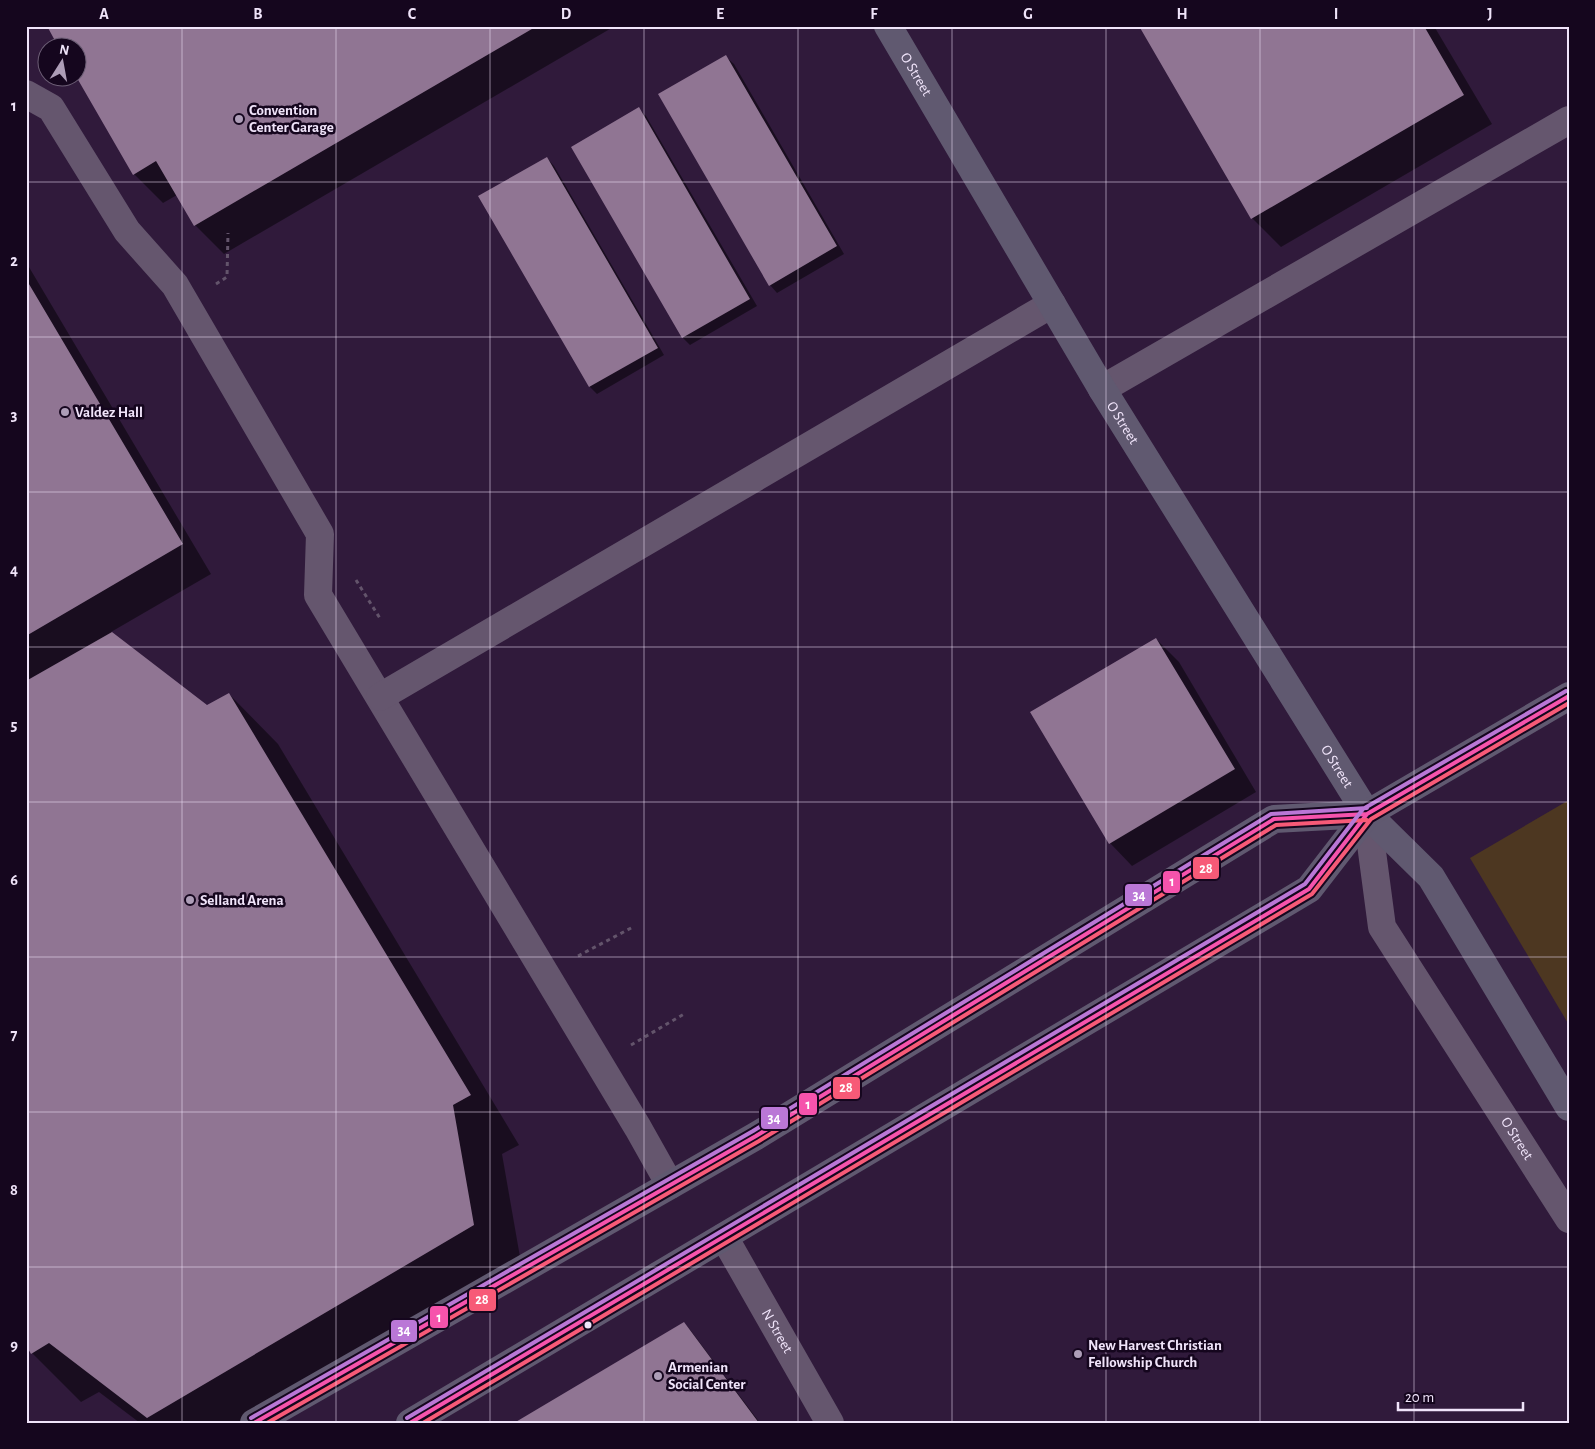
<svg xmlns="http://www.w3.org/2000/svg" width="1595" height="1449" font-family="'Alegreya Sans',sans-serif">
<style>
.green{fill:#4d3721}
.shadow{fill:#0007}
.building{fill:#907593}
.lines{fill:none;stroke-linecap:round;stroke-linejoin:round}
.path{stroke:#63546b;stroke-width:3;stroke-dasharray:4 4;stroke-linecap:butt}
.minor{stroke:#65566e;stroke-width:28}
.major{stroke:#605970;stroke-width:28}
.bus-1-casing{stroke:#15061e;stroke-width:8}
.bus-2-casing{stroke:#15061e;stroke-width:8}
.bus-3-casing{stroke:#15061e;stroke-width:8}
.bus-1{stroke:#f653ac;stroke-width:4}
.bus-2{stroke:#f75a77;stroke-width:4}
.bus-3{stroke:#ba77d6;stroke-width:4}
.grid{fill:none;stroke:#f0e4fa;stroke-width:1;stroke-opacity:0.55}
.poi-dot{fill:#ad9db7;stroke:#15061e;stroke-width:2}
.bus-dot{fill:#f0e4fa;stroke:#15061e;stroke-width:2}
.labels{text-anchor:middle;stroke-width:5;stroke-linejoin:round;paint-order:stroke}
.street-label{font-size:15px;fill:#f0e4fa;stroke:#15061e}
.poi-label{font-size:15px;font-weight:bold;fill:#f0e4fa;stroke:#15061e;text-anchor:start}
.line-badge{stroke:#15061e;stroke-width:2}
.badge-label{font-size:14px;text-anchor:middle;font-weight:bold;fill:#fff}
.neatline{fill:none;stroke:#f0e4fa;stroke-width:2}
.grid-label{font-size:16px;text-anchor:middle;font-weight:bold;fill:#f0e4fa}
</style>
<rect width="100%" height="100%" fill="#301a3b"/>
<path class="green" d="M1569 800V1025L1470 858Z"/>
<path class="shadow" d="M48 26H615L224 254 195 225 177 195 163 203 134 174 78 77V48Z
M1140 26H1434L1492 124 1281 247 1252 218Z
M726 57 734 64 844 254 777 293 770 285Z
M639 109 646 116 757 306 690 345 683 338Z
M547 158 554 166 664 355 597 394 590 387 480 197Z
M26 262 211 574 111 632 207 706 229 694 278 744 519 1145 502 1154 523 1274 271 1423H140L99 1392 81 1402 32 1353 26 1343Z
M1156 639 1179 662 1256 792 1132 866 1110 843Z
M684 1323 691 1331 760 1423H516Z"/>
<path class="building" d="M47 26H537L194 226 156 161 133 175 77 78 78 48H59Z
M1139 26H1424L1464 95 1251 219Z
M726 55 837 246 769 286 658 94Z
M639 107 750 299 682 338 571 147Z
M547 157 658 348 589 387 478 196Z
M26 279 183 544 26 636Z
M112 632 207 705 229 693 471 1095 453 1105 474 1225 147 1418 49 1343 31 1354 26 1345V681Z
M1156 638 1235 769 1109 844 1030 712Z
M684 1322 759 1423H514Z"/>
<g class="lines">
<path class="path" d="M216 284 227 277 228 233
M356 580 381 620
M578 956 633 927
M631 1045 684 1014"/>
<g class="minor">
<path d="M26 94 51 108 127 231 175 285 320 534 318 595 638 1128 670 1185"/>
<path d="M1102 389 1569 120"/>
<path d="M380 697 1052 304"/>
<path id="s1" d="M1367 814 1382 927 1569 1219"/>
<path id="s2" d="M724 1237 830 1423"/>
</g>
<g class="major">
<path id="s3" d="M888 26 1102 389 1367 814 1431 877 1569 1107"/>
<path d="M254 1423 756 1136 1274 819 1367 814"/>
<path d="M410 1423 1309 889 1367 814 1569 696"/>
</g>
<g class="bus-1-casing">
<path id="bus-1" d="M254 1423 756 1136 1274 819 1367 814
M410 1423 1309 889 1367 814 1569 696"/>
</g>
<g class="bus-2-casing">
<path id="bus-2" d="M267 1423 759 1141 1276 825 1367 820
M423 1423 1312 894 1371 819 1569 703"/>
</g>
<g class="bus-3-casing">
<path id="bus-3" d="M251 1418 753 1131 1271 814 1367 808
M407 1418 1305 884 1363 809 1566 691"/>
</g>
<use href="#bus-1" class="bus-1"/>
<use href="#bus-2" class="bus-2"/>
<use href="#bus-3" class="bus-3"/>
</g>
<path class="grid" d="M182 26V1423M336 26V1423M490 26V1423M644 26V1423M798 26V1423M952 26V1423M1106 26V1423M1260 26V1423M1414 26V1423M26 182H1569M26 337H1569M26 492H1569M26 647H1569M26 802H1569M26 957H1569M26 1112H1569M26 1267H1569"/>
<g class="poi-dot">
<circle cx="239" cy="119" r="5"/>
<circle cx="65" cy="412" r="5"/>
<circle cx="190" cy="900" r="5"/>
<circle cx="1078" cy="1354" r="5"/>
<circle cx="658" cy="1376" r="5"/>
</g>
<circle class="bus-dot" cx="588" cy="1325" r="4.5"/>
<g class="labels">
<g class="street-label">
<text dy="5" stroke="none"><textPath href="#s3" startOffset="56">O Street</textPath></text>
<text dy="5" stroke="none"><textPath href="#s3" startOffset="461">O Street</textPath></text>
<text dy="5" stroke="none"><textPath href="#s3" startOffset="866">O Street</textPath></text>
<text dy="5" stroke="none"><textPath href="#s1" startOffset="365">O Street</textPath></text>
<text dy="5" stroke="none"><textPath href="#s2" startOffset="108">N Street</textPath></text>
</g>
<g class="poi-label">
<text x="249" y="115">Convention<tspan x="249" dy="17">Center Garage</tspan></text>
<text x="75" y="417">Valdez Hall</text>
<text x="200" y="905">Selland Arena</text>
<text x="1088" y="1350">New Harvest Christian<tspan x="1088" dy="17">Fellowship Church</tspan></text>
<text x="668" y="1372">Armenian<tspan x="668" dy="17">Social Center</tspan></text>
</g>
</g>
<g class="line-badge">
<rect x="1192" y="856" width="28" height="24" rx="5" fill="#f75a77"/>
<rect x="1162" y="870" width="19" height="24" rx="5" fill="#f653ac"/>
<rect x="1124" y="883" width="29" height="24" rx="5" fill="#ba77d6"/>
<rect x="832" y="1076" width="29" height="24" rx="5" fill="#f75a77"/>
<rect x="798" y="1092" width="20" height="24" rx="5" fill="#f653ac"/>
<rect x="760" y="1106" width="29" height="24" rx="5" fill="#ba77d6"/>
<rect x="468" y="1288" width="29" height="24" rx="5" fill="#f75a77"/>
<rect x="429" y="1305" width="20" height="24" rx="5" fill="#f653ac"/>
<rect x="390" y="1319" width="28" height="24" rx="5" fill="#ba77d6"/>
</g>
<g class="badge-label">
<text x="1206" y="873">28</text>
<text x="1172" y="886">1</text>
<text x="1139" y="900">34</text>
<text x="846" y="1092">28</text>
<text x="808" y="1109">1</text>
<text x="774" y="1123">34</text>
<text x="482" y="1304">28</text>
<text x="439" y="1322">1</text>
<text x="404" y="1335">34</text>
</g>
<rect width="1595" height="1449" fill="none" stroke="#15061e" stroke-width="55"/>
<g transform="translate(62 62) rotate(11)"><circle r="24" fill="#15061e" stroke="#6d5f76"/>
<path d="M0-4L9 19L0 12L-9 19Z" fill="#ad9db7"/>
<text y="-8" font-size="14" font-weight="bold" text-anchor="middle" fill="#f0e4fa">N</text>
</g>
<path d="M1398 1402v8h125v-8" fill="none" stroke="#f0e4fa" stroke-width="2.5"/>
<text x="1405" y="1402" font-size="15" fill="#f0e4fa" stroke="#15061e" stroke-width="4" paint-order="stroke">20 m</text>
<rect x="28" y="28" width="1540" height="1394" class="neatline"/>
<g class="grid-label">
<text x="104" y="19">A</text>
<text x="258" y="19">B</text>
<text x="412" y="19">C</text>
<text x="566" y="19">D</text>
<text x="720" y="19">E</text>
<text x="874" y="19">F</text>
<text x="1028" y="19">G</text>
<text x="1182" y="19">H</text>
<text x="1336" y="19">I</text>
<text x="1490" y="19">J</text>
<text x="14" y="111">1</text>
<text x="14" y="266">2</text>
<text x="14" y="420">3</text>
<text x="14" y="575">4</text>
<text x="14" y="730">5</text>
<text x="14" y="885">6</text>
<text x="14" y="1040">7</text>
<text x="14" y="1195">8</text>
<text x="14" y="1350">9</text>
</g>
</svg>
